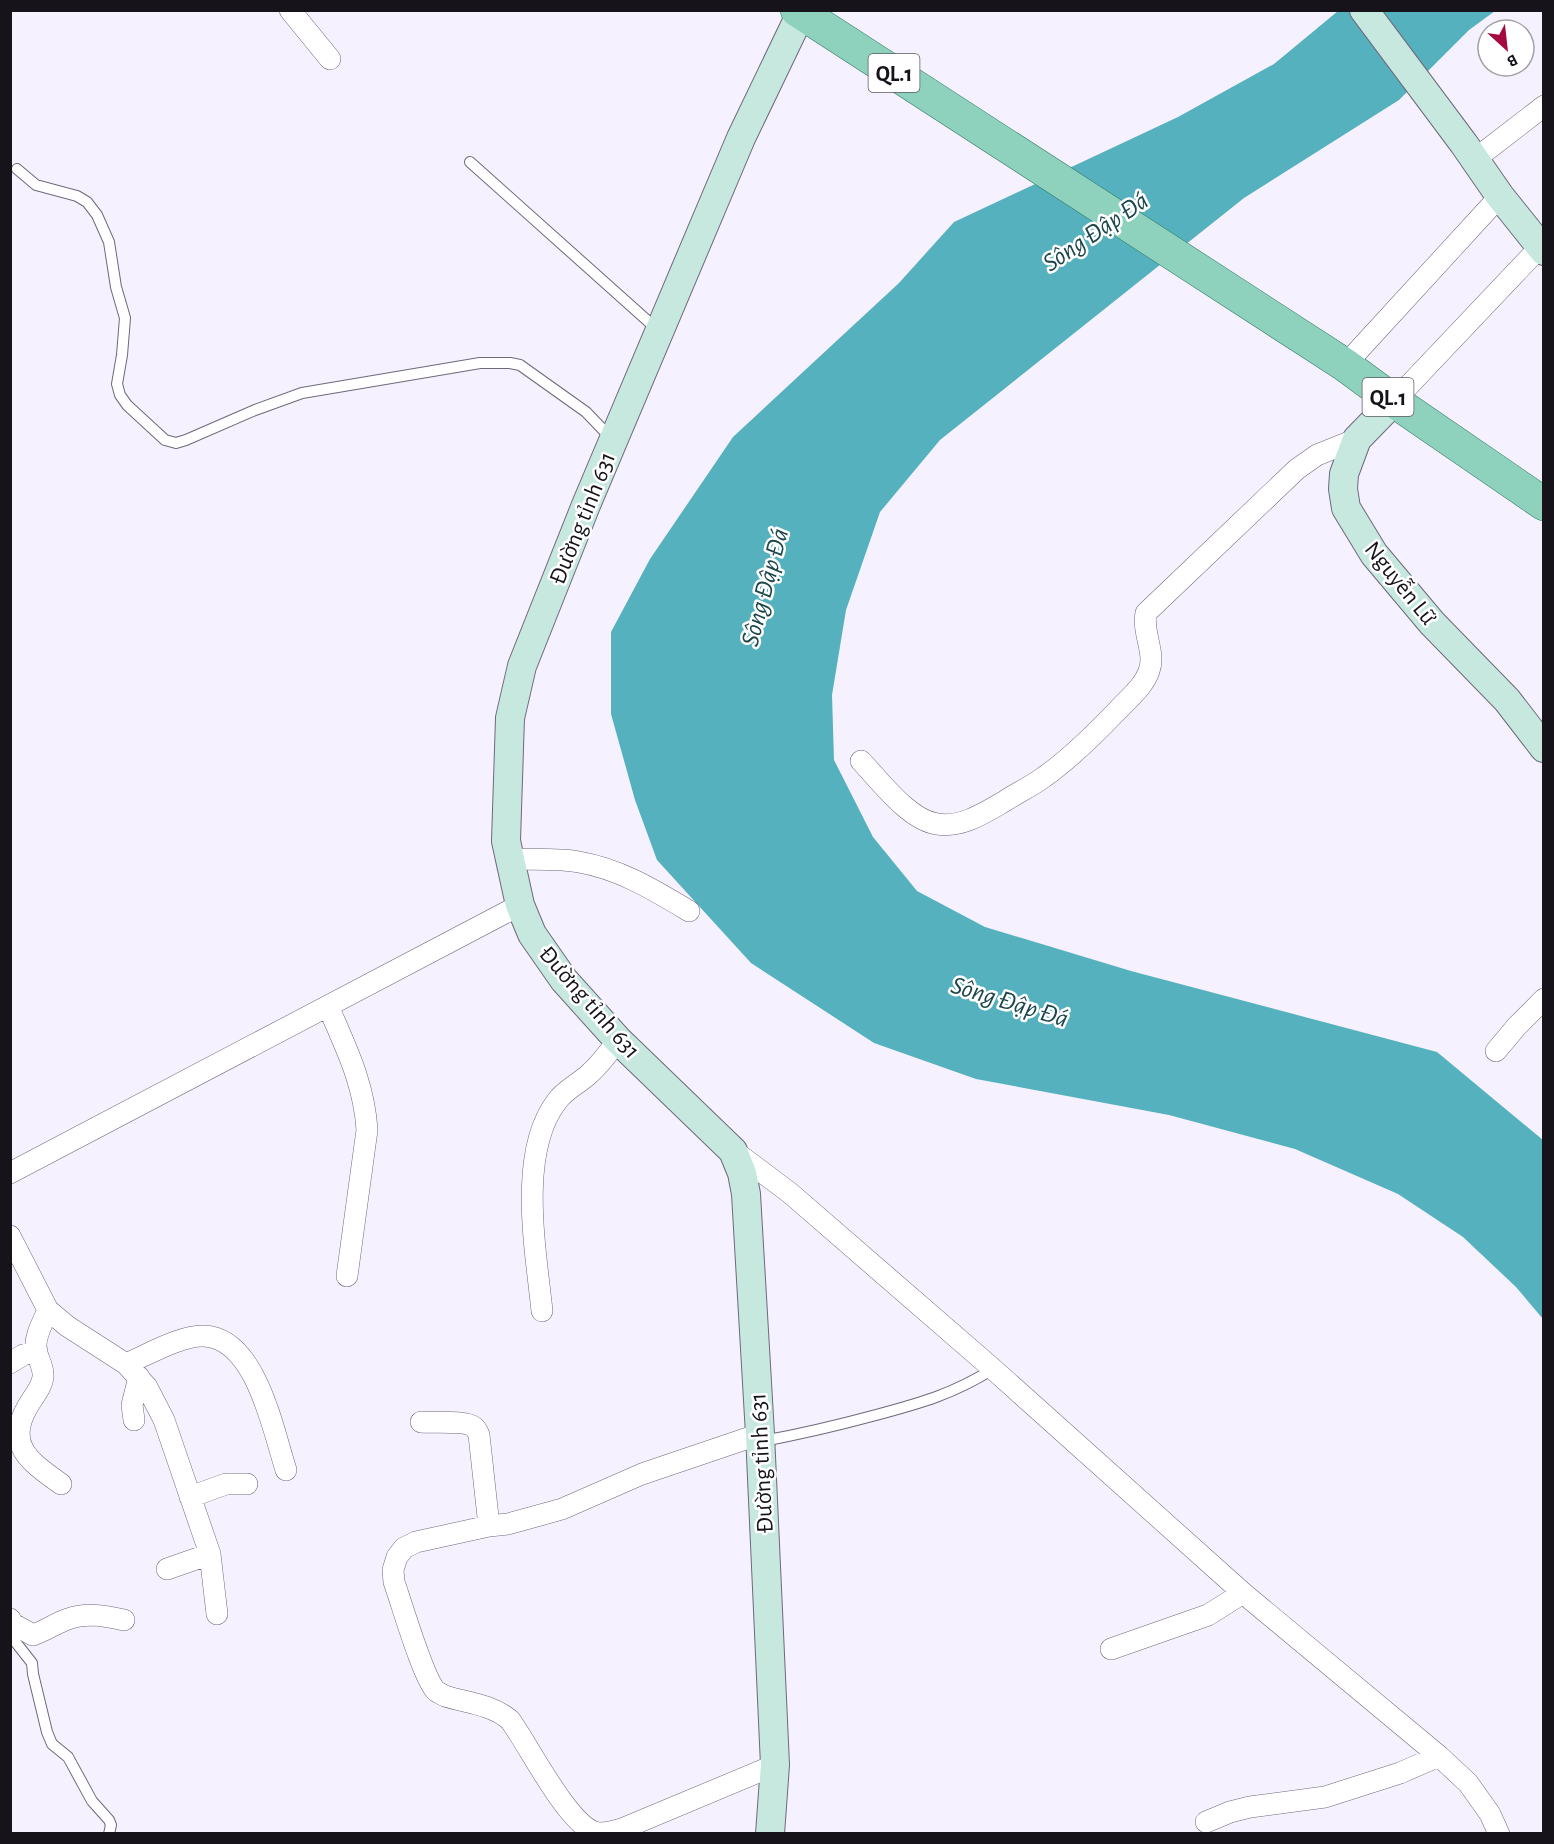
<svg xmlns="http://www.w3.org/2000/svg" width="1554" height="1844" font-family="'Alegreya Sans',sans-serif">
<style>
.water{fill:#55b1bd}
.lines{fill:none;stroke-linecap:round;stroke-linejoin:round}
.lane-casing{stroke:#6f687c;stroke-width:12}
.street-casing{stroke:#6f687c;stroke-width:22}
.secondary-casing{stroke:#6f687c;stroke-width:30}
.primary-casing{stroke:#337c69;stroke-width:34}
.lane{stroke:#fff;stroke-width:10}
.street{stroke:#fff;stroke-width:21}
.secondary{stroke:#c6e8df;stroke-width:28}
.primary{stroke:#8ed2be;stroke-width:33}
.labels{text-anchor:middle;stroke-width:5;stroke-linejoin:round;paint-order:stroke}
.shield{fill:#fff;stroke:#5c5a5f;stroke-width:1.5}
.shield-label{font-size:22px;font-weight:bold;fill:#16131b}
.street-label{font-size:24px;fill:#16131b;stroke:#fff}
.water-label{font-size:26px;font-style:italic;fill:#1b464b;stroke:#fff}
</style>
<rect width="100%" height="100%" fill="#f6f1ff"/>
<path class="water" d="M1338 11H1495L1469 30 1399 100 1244 198 940 440 880 512 846 610 832 695 834 760 873 837 917 891 985 927 1131 971 1437 1052 1543 1140V1319L1516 1287 1463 1237 1398 1194 1295 1149 1169 1115 976 1079 874 1043 751 963 657 860 635 800 611 714V632L650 559 733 437 899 283 954 222 1178 117 1274 64Z"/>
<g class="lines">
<g class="lane-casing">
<path id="lane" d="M470 162 659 331
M17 169 36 185 77 196 87 202 97 215 109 242 116 287 125 318 122 355 117 384 120 395 127 405 165 440 176 443 186 440 255 410 302 393 480 363H510L520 365 586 412 611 438
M763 1441C801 1434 839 1425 876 1415 921 1403 953 1394 993 1369
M10 1635 32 1663 33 1674 47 1732 52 1744 68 1757 92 1801 109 1820 111 1825 109 1834"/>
</g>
<g class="street-casing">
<path id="street" d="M290 10 330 59
M1474 160 1544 106
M1345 365 1500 196
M1394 401 1540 247
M861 761C880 781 909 820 937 824 962 828 984 813 1005 801 1017 793 1032 786 1044 777 1071 758 1095 734 1118 710 1129 698 1144 686 1149 671 1156 653 1142 633 1146 613L1297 469 1317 455 1357 439
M509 859C532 860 557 858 579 862 620 869 654 890 689 911
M328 1006C346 1048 364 1083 367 1130L347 1276
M1496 1051 1517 1026 1544 999
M734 1151 790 1193 993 1369 1243 1593 1439 1756 1468 1783 1490 1814 1499 1834
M10 1173 520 905
M10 1236 48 1310 67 1326 126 1364 147 1387 164 1420 210 1554 217 1614
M48 1310C43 1322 34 1337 36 1350 38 1359 44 1367 43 1377 42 1387 33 1397 28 1406 4 1446 32 1463 61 1484
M542 1311C536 1251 517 1153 557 1101 565 1090 578 1084 588 1075 600 1065 609 1052 618 1040
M10 1363 23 1355 37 1351
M126 1364C147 1355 181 1335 204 1336 256 1338 273 1430 286 1470
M134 1420 132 1405 139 1377
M421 1422C432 1423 466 1420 474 1427 476 1429 478 1432 479 1435L489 1526
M760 1434 642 1474 562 1509 508 1524 489 1526 416 1542 404 1548 397 1557 393 1570 394 1582C402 1604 423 1678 436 1691 437 1692 443 1695 445 1696 467 1703 491 1704 510 1720 529 1746 566 1821 594 1832 603 1835 613 1831 622 1829L775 1765
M190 1497 226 1484H247
M167 1569 210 1554
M10 1619 13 1624 33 1635C45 1631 56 1623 68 1619 86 1612 106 1616 124 1620
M1111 1649 1208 1615 1243 1593
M1206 1822 1230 1812 1250 1807 1325 1797 1400 1773 1439 1756"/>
</g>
<g class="secondary-casing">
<path id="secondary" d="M1364 10 1464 144 1500 196 1544 251
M1394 401 1357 439 1344 474 1343 489 1346 508 1374 554 1432 623 1507 700 1544 748
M770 1834 775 1765 760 1434 746 1194 742 1173 733 1151 618 1040 564 980 532 934 520 905 506 841 510 718 522 666 586 505 741 138 801 13"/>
</g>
<g class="primary-casing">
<path id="primary" d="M797 10 1345 365 1394 401 1544 504"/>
</g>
<use href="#lane" class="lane"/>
<use href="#street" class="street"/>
<use href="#secondary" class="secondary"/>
<use href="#primary" class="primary"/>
</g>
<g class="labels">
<g class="shield">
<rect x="868.5" y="54" width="51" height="38" rx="4.5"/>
<rect x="1362.5" y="378" width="51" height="38" rx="4.5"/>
</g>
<g class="shield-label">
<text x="894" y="81">QL.1</text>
<text x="1388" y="405">QL.1</text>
</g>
<g class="street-label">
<text transform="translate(582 518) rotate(-68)" y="8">Đường tỉnh 631</text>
<text transform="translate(1401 583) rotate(51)" y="8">Nguyễn Lữ</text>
<text transform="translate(590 1002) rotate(49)" y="8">Đường tỉnh 631</text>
<text transform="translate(761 1463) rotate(-93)" y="8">Đường tỉnh 631</text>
</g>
<g class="water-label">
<text transform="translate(1095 231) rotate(-34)" y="9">Sông Đập Đá</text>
<text transform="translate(764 587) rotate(-75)" y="9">Sông Đập Đá</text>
<text transform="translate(1010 1001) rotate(17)" y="9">Sông Đập Đá</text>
</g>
</g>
<rect width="1554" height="1844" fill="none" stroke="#16131b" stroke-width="24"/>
<g transform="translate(1506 48) rotate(153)"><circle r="28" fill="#ffffff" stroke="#a2a1a4" stroke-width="1.5"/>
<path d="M0-4.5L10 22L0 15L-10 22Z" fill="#a4093f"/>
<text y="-9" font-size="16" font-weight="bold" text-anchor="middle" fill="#16131b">B</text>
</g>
</svg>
